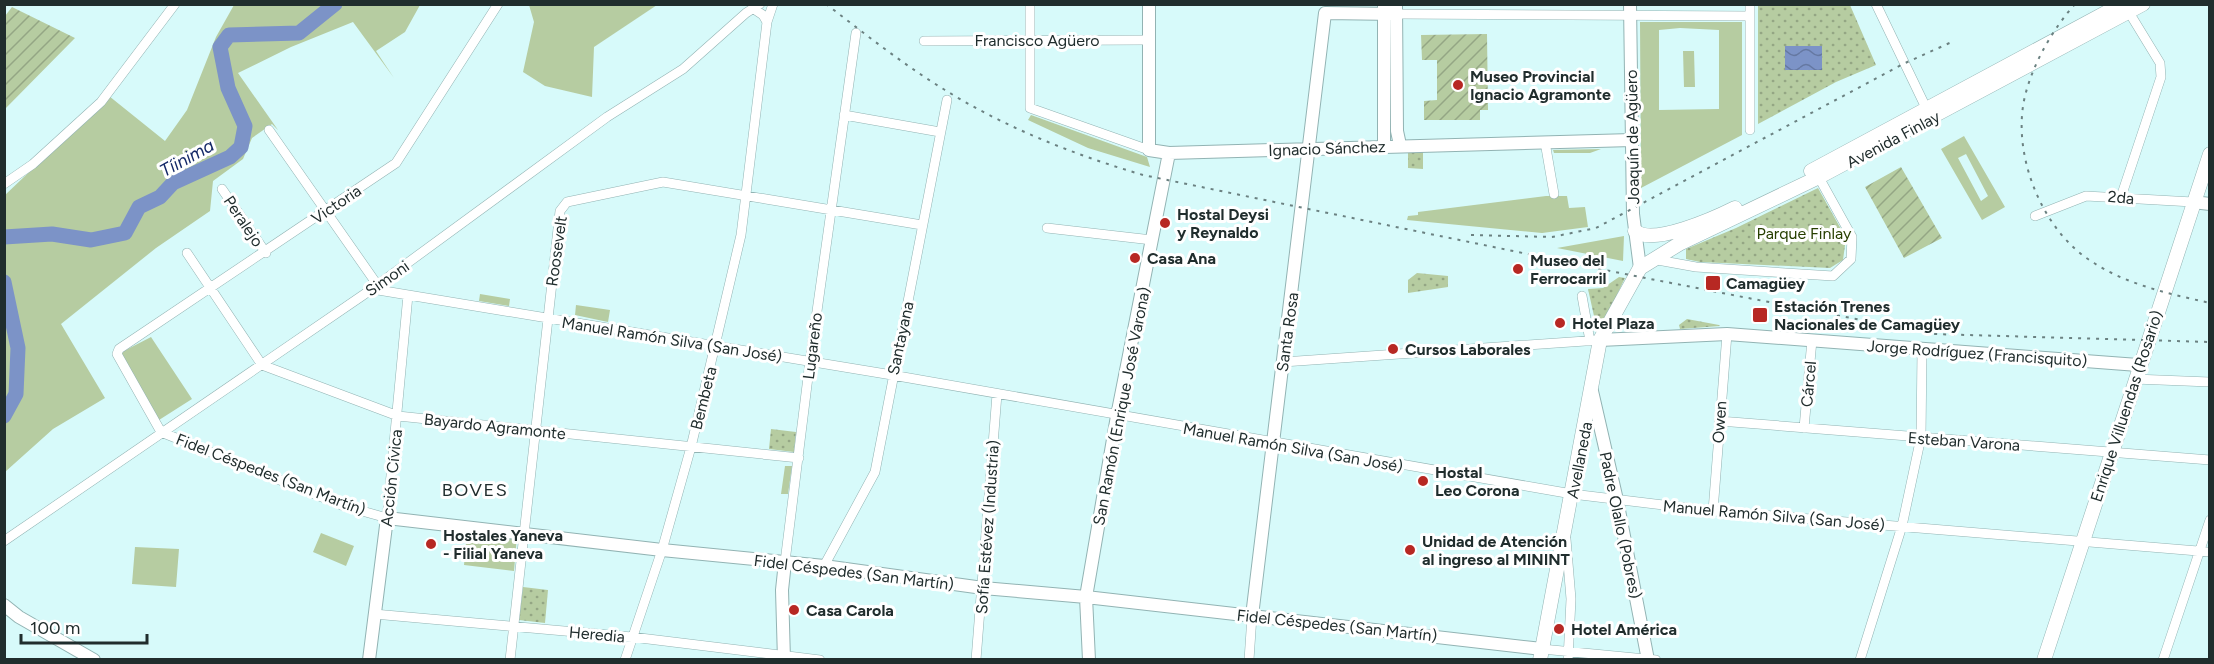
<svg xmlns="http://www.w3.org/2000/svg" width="2214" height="664" font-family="Figtree,sans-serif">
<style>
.grass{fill:#b6cca1;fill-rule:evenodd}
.park{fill:url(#park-dots)}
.garden{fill:url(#garden-furrows)}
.water{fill:url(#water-waves)}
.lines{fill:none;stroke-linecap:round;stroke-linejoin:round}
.river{stroke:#7c93c7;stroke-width:15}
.street-casing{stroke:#92b3b3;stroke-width:10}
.secondary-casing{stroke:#92b3b3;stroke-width:14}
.primary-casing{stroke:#92b3b3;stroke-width:15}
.street{stroke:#fff;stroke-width:9}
.secondary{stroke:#fff;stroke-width:12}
.primary{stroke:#fff;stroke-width:14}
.rail{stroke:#6b8181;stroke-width:2;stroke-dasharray:3 6;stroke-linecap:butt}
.poi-dot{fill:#b72823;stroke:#fff;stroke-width:2}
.labels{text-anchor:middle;stroke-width:6;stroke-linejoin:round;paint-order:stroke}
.street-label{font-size:16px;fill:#202d2d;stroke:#fff}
.poi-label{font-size:16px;font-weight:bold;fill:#202d2d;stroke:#fff;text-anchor:start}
.park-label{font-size:16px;fill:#273f00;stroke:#fff}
.water-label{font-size:18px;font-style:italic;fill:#142967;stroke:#fff}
.neighbourhood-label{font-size:18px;letter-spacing:1.5px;fill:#202d2d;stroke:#fff}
</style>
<defs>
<pattern id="park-dots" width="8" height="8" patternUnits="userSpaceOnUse" patternTransform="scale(1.5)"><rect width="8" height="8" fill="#b6cca1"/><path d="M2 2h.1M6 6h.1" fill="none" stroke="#94a684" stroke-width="1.8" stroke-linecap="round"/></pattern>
<pattern id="garden-furrows" width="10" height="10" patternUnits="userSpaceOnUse" patternTransform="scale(1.5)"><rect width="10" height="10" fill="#b6cca1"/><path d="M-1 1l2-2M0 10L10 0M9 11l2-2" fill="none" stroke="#94a684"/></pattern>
<pattern id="water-waves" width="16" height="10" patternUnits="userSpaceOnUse" patternTransform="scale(1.5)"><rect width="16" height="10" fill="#7c93c7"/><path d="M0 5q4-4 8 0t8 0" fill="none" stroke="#6578a2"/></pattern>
</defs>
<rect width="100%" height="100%" fill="#d7fafa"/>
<path class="grass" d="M234 5H420L405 32 376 51 394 78 384 103 353 135 384 103 394 78 353 22 291 47 238 73 278 130 272 124 252 138 243 159 213 181 210 211 156 248 61 324 105 398 53 429 5 472 4 196 109 96 165 141 187 110 216 37Z
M529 5V4L657 5 594 47 592 97 545 86 523 72 534 22Z
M1640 22H1742V135L1641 188ZM1680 28 1719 30V109L1659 110V30Z
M1683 51H1694L1695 87H1684Z
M1031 115 1147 157 1150 167 1088 148 1028 120Z
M1964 136 2005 207 1982 220 1941 149ZM1966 154 1988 196 1981 201 1958 158Z
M1601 149 1590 153H1554L1553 150Z
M1546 196H1567L1569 208 1585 207 1588 227 1542 233 1407 220 1408 216 1418 215V212Z
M1624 236 1623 261 1557 248Z
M480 294 510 299 509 306 479 301Z
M576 305 610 310 608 322 575 315Z
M151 337 192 399 159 420 122 358V352Z
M785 466H792L788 494H781Z
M467 531 517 536 514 571 464 565Z
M321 533 354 546 346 566 313 552Z
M135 547 179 549 176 587 132 584Z"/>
<path class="park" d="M1758 5H1850L1876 65 1836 82 1758 124Z
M1408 151H1423V169L1408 168Z
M1818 188 1846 238 1843 260 1830 268 1700 262 1686 259V249L1736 228Z
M1417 273 1448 276V287L1408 293V280Z
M1619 277 1625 278 1598 334 1588 289 1603 288Z
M1687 319 1719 325 1720 326 1680 329 1679 325Z
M771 429 796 432 794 452 769 449Z
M523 587 548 590 545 623 519 620Z"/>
<path class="garden" d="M12 7 75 38 5 109V16Z
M1487 34 1488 110H1480V120H1424V101L1437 100V60H1422L1421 35Z
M1901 167 1942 238 1904 258 1865 187Z"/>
<path class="water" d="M1785 46H1822V70H1785Z"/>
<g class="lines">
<path class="river" d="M4 237 52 234 91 240 125 233 139 207 160 197 173 183 230 157 241 147 245 126 228 88 220 47 229 35 299 33 335 4
M4 282 18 348 16 394 4 416"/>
<g class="street-casing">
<path id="street" d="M1030 4V108L1149 150
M1750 4V130
M1876 4 1929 114
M1396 14 1750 16
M767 22 773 4
M924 41 1149 40
M844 115 940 132
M269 130 381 290
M1545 142 1554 194
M4 184 33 164 101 102 175 4
M222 189 266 253
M2121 197 2161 77 2160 63 2127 9
M2035 216 2086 196 2193 202
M1047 228 1152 240
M187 253 262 365 398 416 799 458
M1652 259 1696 267 1833 276 1851 259 1852 237 1817 174
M372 289 892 375 1572 494 1713 511 2210 552
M408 295 387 518 344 506 161 432 117 354 119 349 396 163 498 4
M1582 296 1590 341
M1283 362 1600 340
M2134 379 2210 382
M1719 421 2210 460
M1804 428 1812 340
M1713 511 1727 334
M1566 539 1571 599 1568 660
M4 541 372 289 607 117 683 69 746 13 760 4
M785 562 810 361 856 33
M824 566 875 472 947 100
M374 614 632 637 820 660
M1542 649 1656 660
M510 660 560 211 567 202 663 182 922 225
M625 660 662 550 691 447 741 235 767 22 763 15 754 9
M976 660 997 394
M1249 660 1252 616
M1860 660 1902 526 1921 437 1922 350
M2163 660 2210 520"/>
</g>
<g class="secondary-casing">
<path id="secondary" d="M1149 4V150L1169 153 1632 140
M1396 4 1397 131 1400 145
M1630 4 1633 214 1640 268
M1384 146V4
M2193 202 2210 204
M1600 340 1727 334 2138 365
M1592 391 1617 500 1648 660
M4 605 19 617 94 660
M1252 616 1325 13 1396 14
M369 660 387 518 662 550 824 566 983 588 1086 597 1542 649
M784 660 782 590 785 562
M1089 660 1086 597 1117 416 1169 153"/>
</g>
<g class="primary-casing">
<path id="primary" d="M1811 171 2122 4
M1635 231C1653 246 1715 218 1735 208
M1540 660 1600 340 1640 268 1679 244 1819 177 2143 4
M2044 660 2210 154"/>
</g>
<use href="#street" class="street"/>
<use href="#secondary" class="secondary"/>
<use href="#primary" class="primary"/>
<path class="rail" d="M826 4C865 34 904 65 945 90 1006 128 1075 155 1143 175L1625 274 1933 334 2210 342
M2075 4C2053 29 2033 63 2025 96 2011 154 2042 232 2094 263 2128 285 2170 294 2210 303
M1471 235 1552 237 1596 228 1903 64 1954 41"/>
</g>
<g class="poi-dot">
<circle cx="1458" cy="85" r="6"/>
<circle cx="1165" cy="223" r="6"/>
<circle cx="1135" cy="258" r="6"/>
<circle cx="1518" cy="269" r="6"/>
<rect x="1705" y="275" width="16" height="16" rx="3"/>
<rect x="1752" y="307" width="16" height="16" rx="3"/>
<circle cx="1560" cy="323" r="6"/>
<circle cx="1393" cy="349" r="6"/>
<circle cx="1423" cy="481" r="6"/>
<circle cx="431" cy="544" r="6"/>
<circle cx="1410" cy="550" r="6"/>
<circle cx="794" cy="610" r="6"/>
<circle cx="1559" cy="629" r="6"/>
</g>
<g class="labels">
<g class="street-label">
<text x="1037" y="46">Francisco Agüero</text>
<text transform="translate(1632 137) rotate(-91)" y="6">Joaquín de Agüero</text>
<text transform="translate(1893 139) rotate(-28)" y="6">Avenida Finlay</text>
<text transform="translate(1327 148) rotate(-2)" y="6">Ignacio Sánchez</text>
<text transform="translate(2121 197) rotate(5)" y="6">2da</text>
<text transform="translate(336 204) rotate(-34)" y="6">Victoria</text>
<text transform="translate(244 221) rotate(56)" y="6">Peralejo</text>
<text transform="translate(556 251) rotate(-82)" y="6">Roosevelt</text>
<text transform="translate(387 278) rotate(-35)" y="6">Simoni</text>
<text transform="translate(1287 332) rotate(-82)" y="6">Santa Rosa</text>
<text transform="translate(900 338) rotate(-78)" y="6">Santayana</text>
<text transform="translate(672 339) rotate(9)" y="6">Manuel Ramón Silva (San José)</text>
<text transform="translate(812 346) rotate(-83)" y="6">Lugareño</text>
<text transform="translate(1977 353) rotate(4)" y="6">Jorge Rodríguez (Francisquito)</text>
<text transform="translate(1808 384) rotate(-85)" y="6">Cárcel</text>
<text transform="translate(703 398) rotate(-76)" y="6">Bembeta</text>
<text transform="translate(1121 406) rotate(-79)" y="6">San Ramón (Enrique José Varona)</text>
<text transform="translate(2126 406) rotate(-72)" y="6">Enrique Villuendas (Rosario)</text>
<text transform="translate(1719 422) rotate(-86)" y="6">Owen</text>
<text transform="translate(495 426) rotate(6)" y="6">Bayardo Agramonte</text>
<text transform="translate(1964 441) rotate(4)" y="6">Esteban Varona</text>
<text transform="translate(1293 447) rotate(10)" y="6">Manuel Ramón Silva (San José)</text>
<text transform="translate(1579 460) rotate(-79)" y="6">Avellaneda</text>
<text transform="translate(271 474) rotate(21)" y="6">Fidel Céspedes (San Martín)</text>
<text transform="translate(391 478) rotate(-84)" y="6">Acción Cívica</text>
<text transform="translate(1774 515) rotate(5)" y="6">Manuel Ramón Silva (San José)</text>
<text transform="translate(1621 525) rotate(78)" y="6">Padre Olallo (Pobres)</text>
<text transform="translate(987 527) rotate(-86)" y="6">Sofía Estévez (Industria)</text>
<text transform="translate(854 572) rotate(7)" y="6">Fidel Céspedes (San Martín)</text>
<text transform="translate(1337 625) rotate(6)" y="6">Fidel Céspedes (San Martín)</text>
<text transform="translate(597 634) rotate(5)" y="6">Heredia</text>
</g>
<g class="poi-label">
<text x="1470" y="82">Museo Provincial<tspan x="1470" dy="18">Ignacio Agramonte</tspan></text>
<text x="1177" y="220">Hostal Deysi<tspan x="1177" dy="18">y Reynaldo</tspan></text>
<text x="1147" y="264">Casa Ana</text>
<text x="1530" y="266">Museo del<tspan x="1530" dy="18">Ferrocarril</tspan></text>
<text x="1726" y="289">Camagüey</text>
<text x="1774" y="312">Estación Trenes<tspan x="1774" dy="18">Nacionales de Camagüey</tspan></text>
<text x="1572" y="329">Hotel Plaza</text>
<text x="1405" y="355">Cursos Laborales</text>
<text x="1435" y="478">Hostal<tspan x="1435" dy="18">Leo Corona</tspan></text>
<text x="443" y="541">Hostales Yaneva<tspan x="443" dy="18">- Filial Yaneva</tspan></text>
<text x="1422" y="547">Unidad de Atención<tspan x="1422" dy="18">al ingreso al MININT</tspan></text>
<text x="806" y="616">Casa Carola</text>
<text x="1571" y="635">Hotel América</text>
</g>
<g class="park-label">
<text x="1804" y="239">Parque Finlay</text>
</g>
<g class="water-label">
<text transform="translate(187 158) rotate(-29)" y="6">Tíinima</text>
</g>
<g class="neighbourhood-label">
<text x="475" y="496">BOVES</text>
</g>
</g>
<rect width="2214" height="664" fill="none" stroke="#202d2d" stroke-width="12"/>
<path d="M21 634v9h126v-9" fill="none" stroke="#202d2d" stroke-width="3"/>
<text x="30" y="634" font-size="18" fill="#202d2d" stroke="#ffffff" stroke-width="4.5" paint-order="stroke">100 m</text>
</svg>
